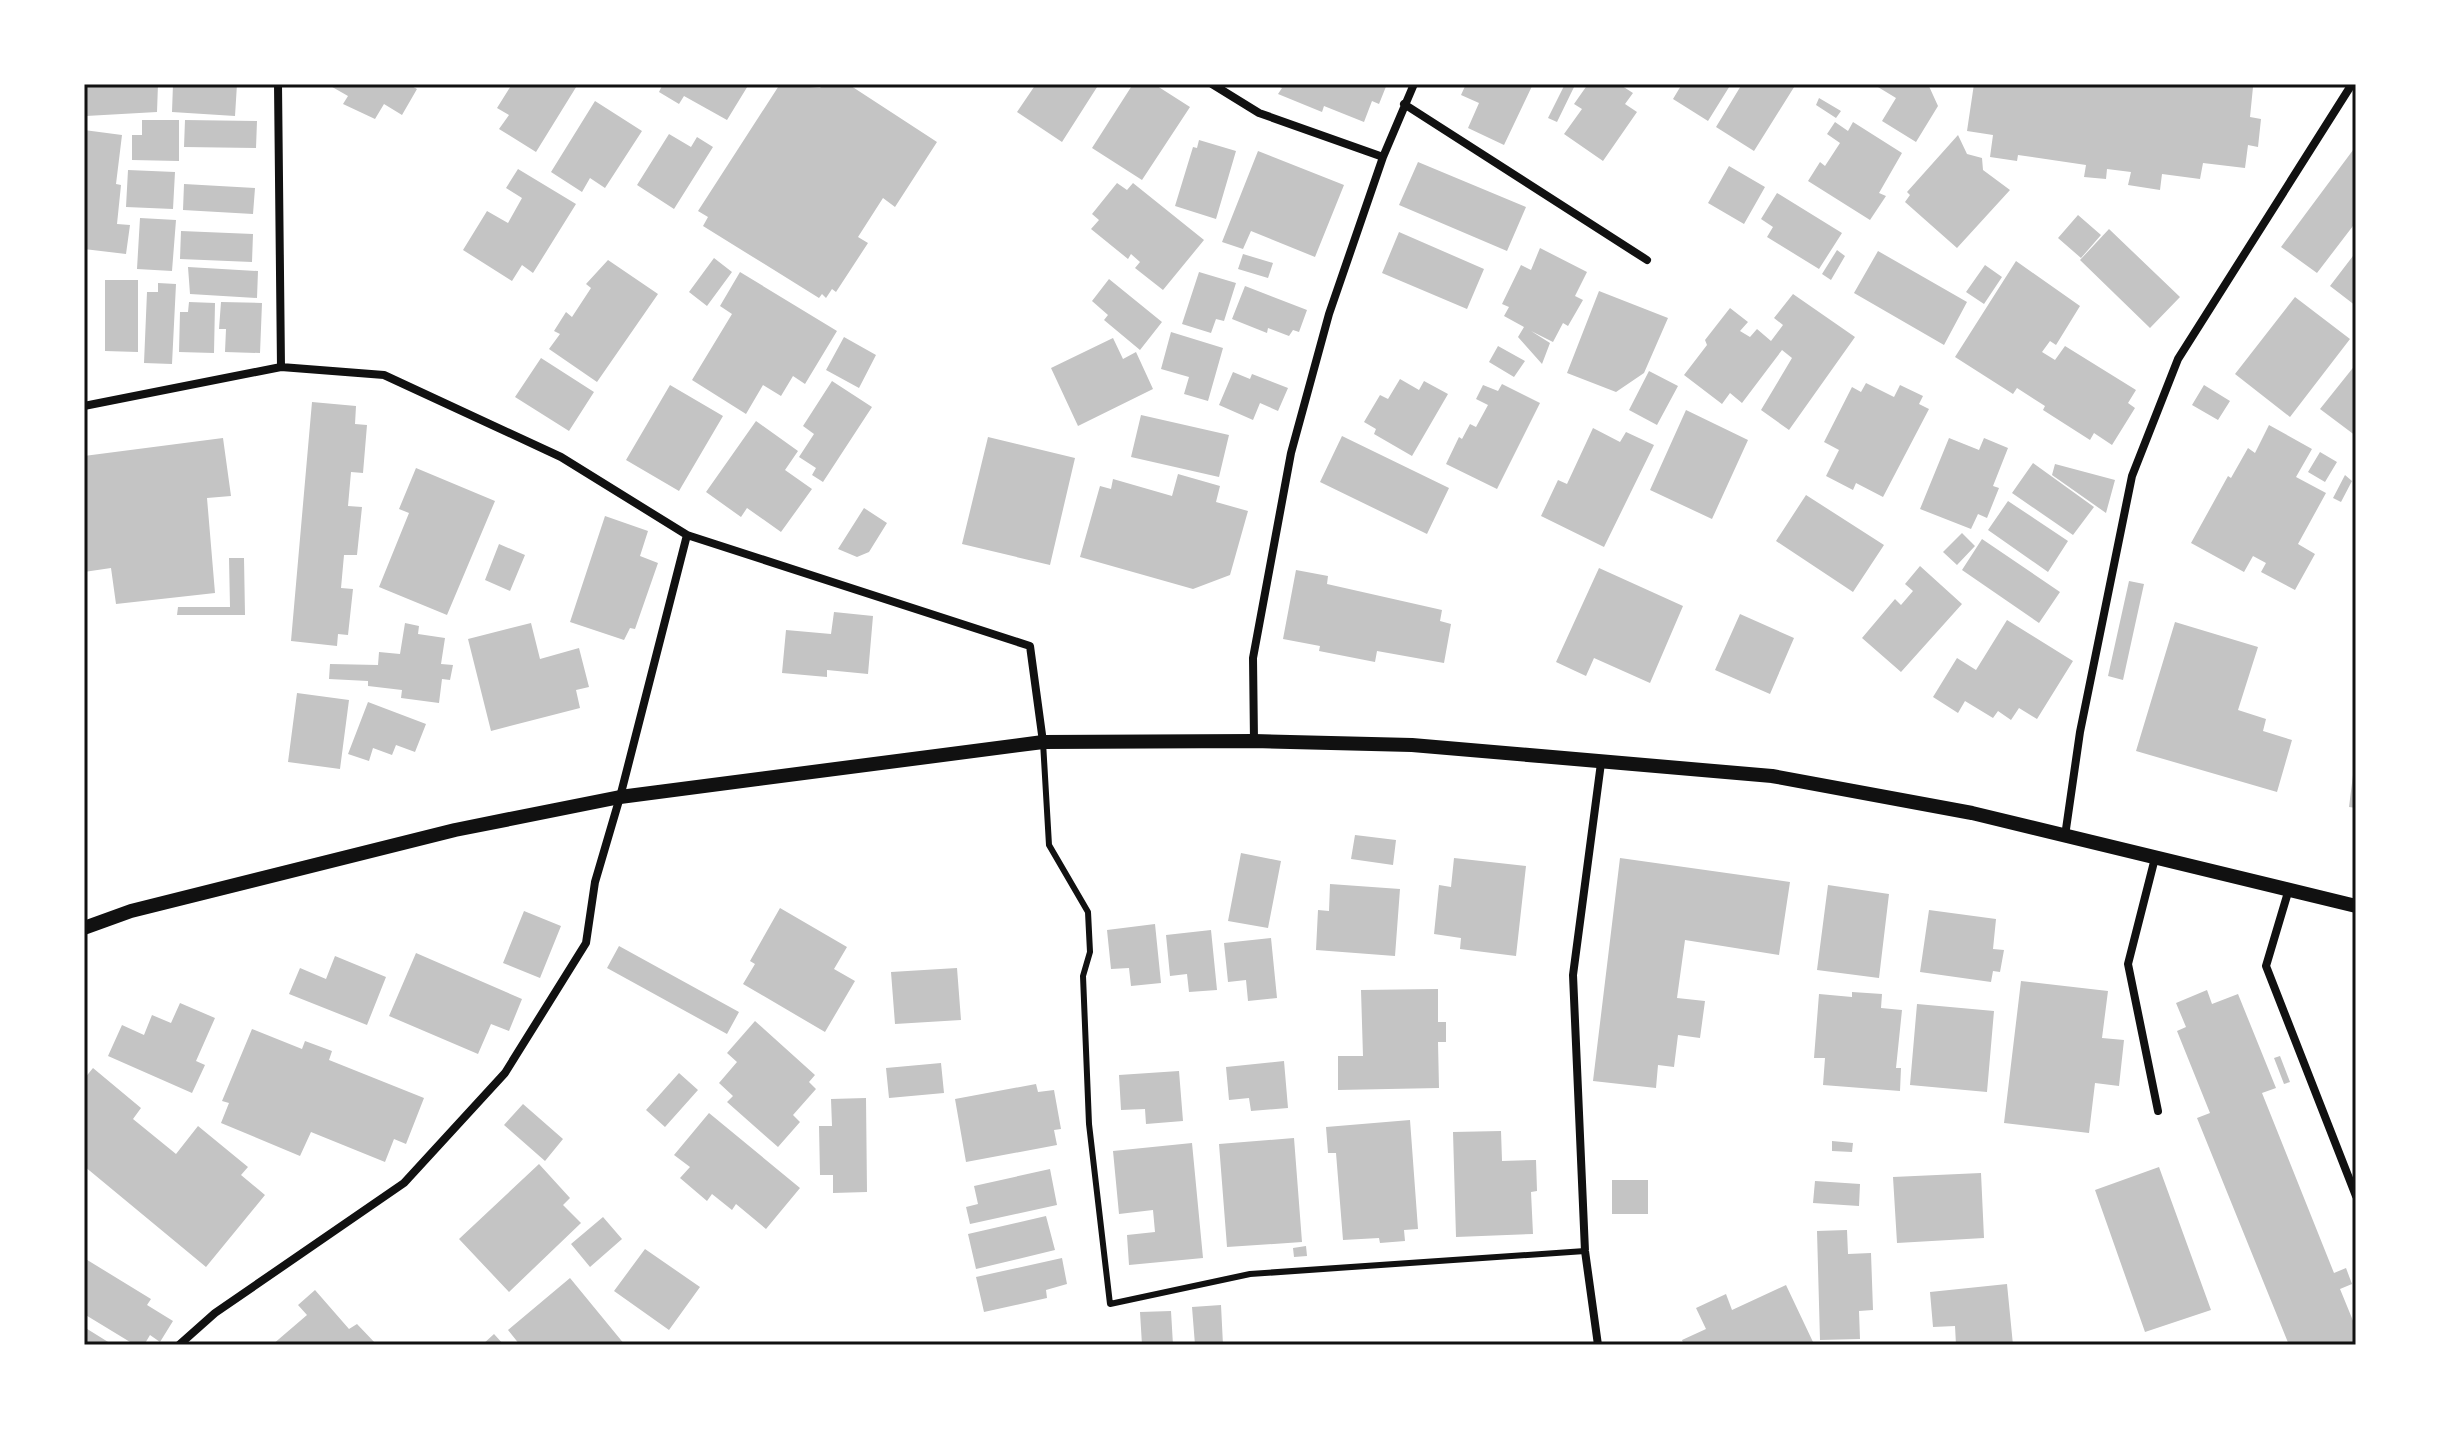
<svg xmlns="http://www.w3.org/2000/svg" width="2440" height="1429" font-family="'Archivo Narrow',sans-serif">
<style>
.building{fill:#c4c4c4}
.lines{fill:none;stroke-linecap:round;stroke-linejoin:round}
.service{stroke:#111;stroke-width:6}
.minor{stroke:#111;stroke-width:8}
.tertiary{stroke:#111;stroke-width:14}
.neatline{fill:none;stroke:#111;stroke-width:3}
</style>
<rect width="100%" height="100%" fill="#fff"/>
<path class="building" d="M86 84H158L157 112 86 116Z
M173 84H237L235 116 172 112Z
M327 84H408L417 89 402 115 384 104 375 119 343 104 348 96Z
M512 84H578L536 152 499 129 509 115 497 108Z
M663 84H749L727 120 684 96 679 104 659 92Z
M780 84 820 88 823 84H848L937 142 895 207 883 198 858 237 868 243 836 292 832 289 826 298 822 294 819 298 703 226 708 217 698 211Z
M1036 84H1099L1062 142 1017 112Z
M1133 84H1154L1190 107 1142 180 1092 148Z
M1273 84H1387L1379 104 1372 101 1364 122 1324 106 1322 112 1278 94 1282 88Z
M1466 84H1533L1504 145 1468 128 1479 103 1461 95Z
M1565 84 1575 85 1557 122 1548 118Z
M1588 84H1619L1633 93 1625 104 1637 112 1603 161 1564 134 1582 109 1574 104Z
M1682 84H1731L1708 121 1673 99Z
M1742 84H1796L1754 151 1716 127Z
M1873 84H1928L1938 106 1916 142 1882 121 1896 98Z
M1974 84 2253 87 2250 117 2261 119 2258 147 2248 145 2245 168 2203 163 2200 179 2162 174 2160 190 2128 185 2131 172 2107 169 2106 179 2084 177 2086 165 2018 155 2017 161 1990 157 1993 135 1967 131Z
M1819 98 1841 111 1836 118 1816 105Z
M595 101 642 131 605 188 590 178 582 192 551 172Z
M142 120H179V161L132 160V135H142Z
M185 120 257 121 256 148 184 147Z
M1835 122 1848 131 1853 122 1902 153 1879 193 1886 196 1870 220 1808 181 1820 162 1825 166 1840 143 1827 134Z
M84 130 122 135 116 184 121 185 117 224 130 225 126 254 84 249Z
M669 134 691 147 697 137 713 147 674 209 637 185Z
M1958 135 1967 154 1982 158 1983 170 2010 190 1957 248 1905 202 1910 195 1907 192Z
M1199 140 1236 151 1216 219 1175 206 1193 147 1197 148Z
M2356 146V222L2317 273 2281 247Z
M1258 151 1344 185 1315 257 1251 231 1243 249 1222 242Z
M1418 162 1526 207 1507 251 1399 205Z
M1729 166 1765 187 1744 224 1708 203Z
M518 169 576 204 533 273 522 265 512 281 463 250 487 211 508 223 522 198 506 188Z
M128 170 175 172 173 209 126 207Z
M1117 183 1127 190 1133 183 1204 240 1163 290 1135 268 1140 262 1131 254 1128 259 1091 229 1099 220 1092 214Z
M184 184 255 188 253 214 183 210Z
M1777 193 1842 233 1819 269 1767 237 1773 227 1761 219Z
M2078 215 2101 235 2081 258 2058 238Z
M140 218 176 220 172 271 137 269Z
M2109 229 2180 297 2150 328 2080 260Z
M181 231 253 234 252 262 180 259Z
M1399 232 1484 269 1467 309 1382 273Z
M1540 248 1587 272 1575 296 1583 300 1568 326 1563 323 1553 342 1531 331 1550 343 1542 364 1518 337 1524 327 1504 316 1509 307 1502 304 1521 265 1531 270Z
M1837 250 1845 256 1831 280 1822 274Z
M1878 251 1967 302 1944 345 1854 293Z
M2356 252V306L2330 286Z
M1243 254 1273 263 1268 278 1238 269Z
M714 258 732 272 707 306 689 292Z
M608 260 658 294 597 382 549 349 560 334 554 331 566 312 572 317 591 288 586 284Z
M2016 261 2080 306 2056 345 2050 341 2042 352 2055 360 2065 346 2136 390 2128 403 2135 408 2112 445 2094 433 2090 440 2043 410 2045 406 2017 388 2013 394 1955 357Z
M1985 265 2002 277 1984 304 1966 292Z
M188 267 258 271 257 298 190 294Z
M740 272 837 331 805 384 793 376 781 396 763 385 746 414 692 380 732 314 720 306Z
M1199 272 1236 283 1224 321 1216 319 1211 333 1182 324Z
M1109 279 1162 322 1140 350 1104 320 1108 315 1092 301Z
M105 280H138V352L105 351Z
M158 283 176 284 172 364 144 363 147 292H158Z
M1245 286 1307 310 1299 332 1293 330 1289 336 1268 328 1267 333 1232 319Z
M1599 291 1668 318 1644 373 1616 392 1567 373Z
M1793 294 1855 337 1789 430 1761 410 1792 358 1782 350 1742 403 1730 393 1722 404 1684 375 1707 345 1705 340 1730 308 1748 322 1740 331 1750 337 1757 329 1771 341 1783 325 1774 318Z
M2295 297 2350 339 2290 417 2235 374Z
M189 302 215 303 214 353 179 352 180 312H188Z
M221 302 262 303 260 353 225 352 226 329H219Z
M1171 332 1223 348 1208 401 1184 394 1189 377 1161 369Z
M844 337 876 355 859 388 826 370Z
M1113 338 1123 359 1136 352 1153 389 1078 426 1051 368Z
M1498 346 1525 361 1514 377 1489 362Z
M541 358 594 392 569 431 515 397Z
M2356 364V436L2320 409Z
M1649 371 1678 386 1657 425 1629 410Z
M1233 372 1250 379 1252 374 1288 388 1278 411 1260 403 1253 420 1219 405Z
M1400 379 1419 390 1424 381 1448 394 1412 456 1374 434 1376 429 1364 422 1380 395 1388 399Z
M832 381 872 407 823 482 812 475 816 468 799 457 814 434 803 426Z
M1866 383 1894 397 1900 385 1923 396 1919 404 1929 409 1883 497 1856 483 1853 490 1826 476 1839 450 1824 442 1852 387 1861 392Z
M1502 384 1540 403 1497 489 1446 464 1459 437 1462 439 1470 424 1476 427 1488 405 1476 399 1483 385 1498 391Z
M670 385 723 416 679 491 626 460Z
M2204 385 2230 401 2218 420 2192 405Z
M312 402 356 406 355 424 367 425 363 473 351 472 348 506 362 507 357 555H344L341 588 353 589 348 635 338 634 337 646 291 641Z
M1686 410 1748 440 1712 519 1650 490Z
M1141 415 1229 435 1219 477 1131 457Z
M756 421 798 451 785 470 812 489 781 532 747 508 741 517 706 492Z
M2269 425 2312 449 2296 477 2326 493 2298 544 2315 554 2295 590 2261 572 2266 563 2253 556 2244 572 2191 543 2228 476 2231 478 2248 448 2255 453Z
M1593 428 1620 442 1626 432 1654 445 1604 547 1541 516 1558 480 1567 484Z
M1342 436 1449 488 1427 534 1320 482Z
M988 437 1075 458 1050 565 962 544Z
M223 438 231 496 207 498 215 593 116 604 111 568 84 572V456Z
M1949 438 1979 450 1984 438 2008 448 1993 486 1999 488 1987 518 1978 514 1971 529 1920 509Z
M2320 452 2337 462 2325 482 2308 472Z
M2033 463 2094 507 2073 535 2012 493Z
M2055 464 2115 480 2106 513 2052 475Z
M416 468 495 501 447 615 379 587 409 513 399 509Z
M1178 474 1220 486 1216 502 1248 511 1230 575 1193 589 1080 557 1100 486 1111 489 1113 479 1172 496Z
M2345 475 2352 481 2341 502 2333 498Z
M1806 495 1884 545 1853 592 1776 541Z
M2008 501 2068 541 2048 572 1988 530Z
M864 508 887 523 869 552 857 557 838 549Z
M605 516 648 531 640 556 658 563 635 629 630 628 624 640 570 622Z
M1962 533 1975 546 1957 565 1943 552Z
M1982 539 2060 592 2039 623 1962 570Z
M499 544 525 555 510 591 485 580Z
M229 558H244L245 615H177L178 607H230Z
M1920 566 1962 604 1901 672 1862 638 1895 599 1901 605 1913 591 1905 584Z
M1599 568 1683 606 1650 683 1594 658 1586 676 1556 662Z
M1296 570 1328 576 1327 584 1442 610 1440 621 1451 624 1444 663 1377 651 1375 662 1319 651 1320 646 1283 639Z
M2129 581 2144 584 2123 680 2108 676Z
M834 612 873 616 868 674 827 670V677L782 673 786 630 831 634Z
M1740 614 1794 638 1770 694 1715 670Z
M2007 620 2073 661 2037 719 2019 708 2011 720 1998 711 1993 718 1965 701 1958 713 1933 697 1957 658 1976 670Z
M2175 622 2258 647 2238 710 2266 719 2263 731 2292 740 2277 792 2136 751Z
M405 623 419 626 418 634 445 638 441 664 453 665 450 680 442 679 439 703 401 698 402 690 368 686V681L329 679 330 664 378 665 379 652 400 654Z
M531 623 540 659 579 648 589 687 576 690 580 708 491 731 468 639Z
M297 693 349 700 340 769 288 762Z
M368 702 426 724 415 752 396 745 392 755 373 748 369 761 348 754Z
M2354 767H2356V808L2349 807Z
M1355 835 1396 840 1393 865 1351 859Z
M1241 853 1281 861 1268 928 1228 921Z
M1454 858 1526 866 1516 956 1460 949 1461 938 1434 934 1439 885 1451 887Z
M1620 858 1790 882 1779 955 1685 940 1677 998 1705 1001 1700 1038 1678 1035 1674 1067 1658 1065 1656 1088 1593 1081Z
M1330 884 1400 889 1395 956 1316 950 1318 910 1329 911Z
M1828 885 1889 894 1879 978 1817 970Z
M780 908 847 947 834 969 855 981 825 1032 743 984 755 964 750 961Z
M1929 910 1996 919 1993 949 2004 950 2000 972 1993 971 1991 982 1920 972Z
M524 911 561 926 540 978 503 963Z
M1155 924 1161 983 1131 986 1129 968 1111 969 1107 930Z
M1211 930 1217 990 1189 992 1187 974 1170 976 1166 935Z
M1271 938 1277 998 1248 1001 1246 980 1228 982 1224 943Z
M619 946 739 1012 727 1034 607 968Z
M416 953 522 999 509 1031 491 1024 478 1054 389 1016Z
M335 956 386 977 367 1025 289 994 300 968 326 979Z
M957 968 961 1020 895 1024 891 972Z
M2021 981 2108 991 2102 1038 2124 1040 2119 1086 2095 1083 2089 1133 2004 1123Z
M1438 989V1022H1446V1042H1438L1439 1088 1338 1090V1056H1363L1361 990Z
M2207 990 2212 1004 2238 994 2276 1088 2262 1093 2334 1273 2346 1268 2352 1284 2340 1289 2356 1328V1345H2289L2197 1118 2210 1113 2177 1031 2186 1027 2176 1003Z
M1852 992 1882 994 1881 1008 1902 1010 1896 1068H1901L1900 1091 1823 1085 1825 1058H1814L1819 994 1852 997Z
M180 1003 215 1018 196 1061 205 1065 192 1093 108 1056 122 1025 144 1035 152 1015 171 1023Z
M1917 1004 1994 1011 1987 1092 1910 1085Z
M755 1021 815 1075 809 1082 816 1089 793 1115 800 1122 778 1147 727 1102 733 1096 719 1083 737 1062 727 1053Z
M252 1029 302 1049 305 1041 332 1051 329 1060 424 1098 406 1144 394 1139 385 1162 311 1132 300 1156 221 1123 229 1103 222 1101Z
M2280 1056 2290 1082 2284 1084 2274 1058Z
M1284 1061 1288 1108 1251 1111 1249 1098 1229 1100 1226 1067Z
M941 1063 944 1093 889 1098 886 1068Z
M93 1068 141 1108 133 1119 176 1154 198 1126 248 1167 241 1175 265 1195 206 1267 84 1166V1079Z
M1179 1071 1183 1121 1146 1124 1145 1109 1121 1110 1119 1075Z
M679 1073 698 1090 665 1127 646 1110Z
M1036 1084 1038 1092 1054 1090 1061 1129 1054 1130 1057 1145 966 1162 955 1099Z
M866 1098 867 1192 833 1193V1175H820L819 1126H832L831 1099Z
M523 1104 563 1139 545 1161 504 1125Z
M709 1113 800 1188 766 1229 736 1204 732 1210 712 1194 707 1201 680 1178 690 1167 674 1155Z
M1410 1120 1418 1229 1404 1230 1405 1241 1380 1243 1379 1238 1343 1240 1336 1153H1328L1326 1127Z
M1501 1131 1502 1161 1536 1160 1537 1191 1531 1192 1533 1234 1456 1237 1453 1132Z
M1294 1138 1302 1242 1227 1247 1219 1144Z
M1832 1141 1853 1143 1852 1152 1832 1151Z
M1192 1143 1203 1258 1129 1265 1127 1235 1155 1232 1153 1210 1119 1214 1113 1151Z
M539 1164 570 1198 563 1205 581 1223 509 1292 459 1239Z
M2159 1167 2211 1310 2145 1332 2095 1190Z
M1050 1169 1057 1205 970 1224 966 1207 978 1204 974 1186Z
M1981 1173 1984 1238 1897 1243 1893 1177Z
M1612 1180H1648V1214H1612Z
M1815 1181 1860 1184 1859 1206 1813 1203Z
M1046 1216 1055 1250 976 1269 968 1234Z
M603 1217 622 1239 590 1267 571 1244Z
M1847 1230 1848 1254 1871 1253 1873 1310 1859 1311 1860 1339 1820 1340 1817 1231Z
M1306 1246 1307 1256 1294 1257 1293 1248Z
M645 1249 700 1287 669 1330 614 1291Z
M84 1258 151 1299 147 1305 173 1321 160 1342 150 1335 144 1345H135L84 1314Z
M1062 1258 1067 1284 1046 1290 1047 1298 984 1312 976 1277Z
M570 1278 625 1345H520L508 1330Z
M2007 1284 2013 1345H1956L1955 1326 1933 1327 1930 1292Z
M1786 1285 1813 1342 1805 1345H1684L1682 1340 1706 1329 1696 1308 1726 1294 1732 1310Z
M315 1290 349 1329 357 1324 377 1345H272L307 1315 298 1305Z
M1221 1305 1223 1345H1195L1192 1307Z
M1171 1311 1173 1345H1142L1140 1312Z
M84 1327 113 1345H84Z
M494 1334 504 1345H482Z"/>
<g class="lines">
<path class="service" d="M1043 742 1049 845 1088 912 1090 952 1083 976 1089 1124 1110 1304 1250 1274 1585 1251"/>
<path class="minor" d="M278 84 281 367 384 375 561 457 687 535 1030 646 1043 742
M1212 84 1259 113 1383 157
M1404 104 1647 260
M84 406 281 367
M1254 741 1253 658 1291 453 1329 314 1383 157 1414 84
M2065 836 2080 732 2132 476 2178 359 2352 84
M2155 858 2128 964 2158 1111
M2289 889 2266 966 2356 1196
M179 1345 215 1313 404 1183 505 1073 586 943 595 882 620 797 687 535
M1598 1345 1585 1251 1573 975 1601 763"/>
<path class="tertiary" d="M84 928 131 911 455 830 620 797 1043 742 1254 741 1412 745 1772 776 1972 813 2356 906"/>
</g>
<rect width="2440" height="1429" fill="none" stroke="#ffffff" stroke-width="172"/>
<rect x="86" y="86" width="2268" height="1257" class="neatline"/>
</svg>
